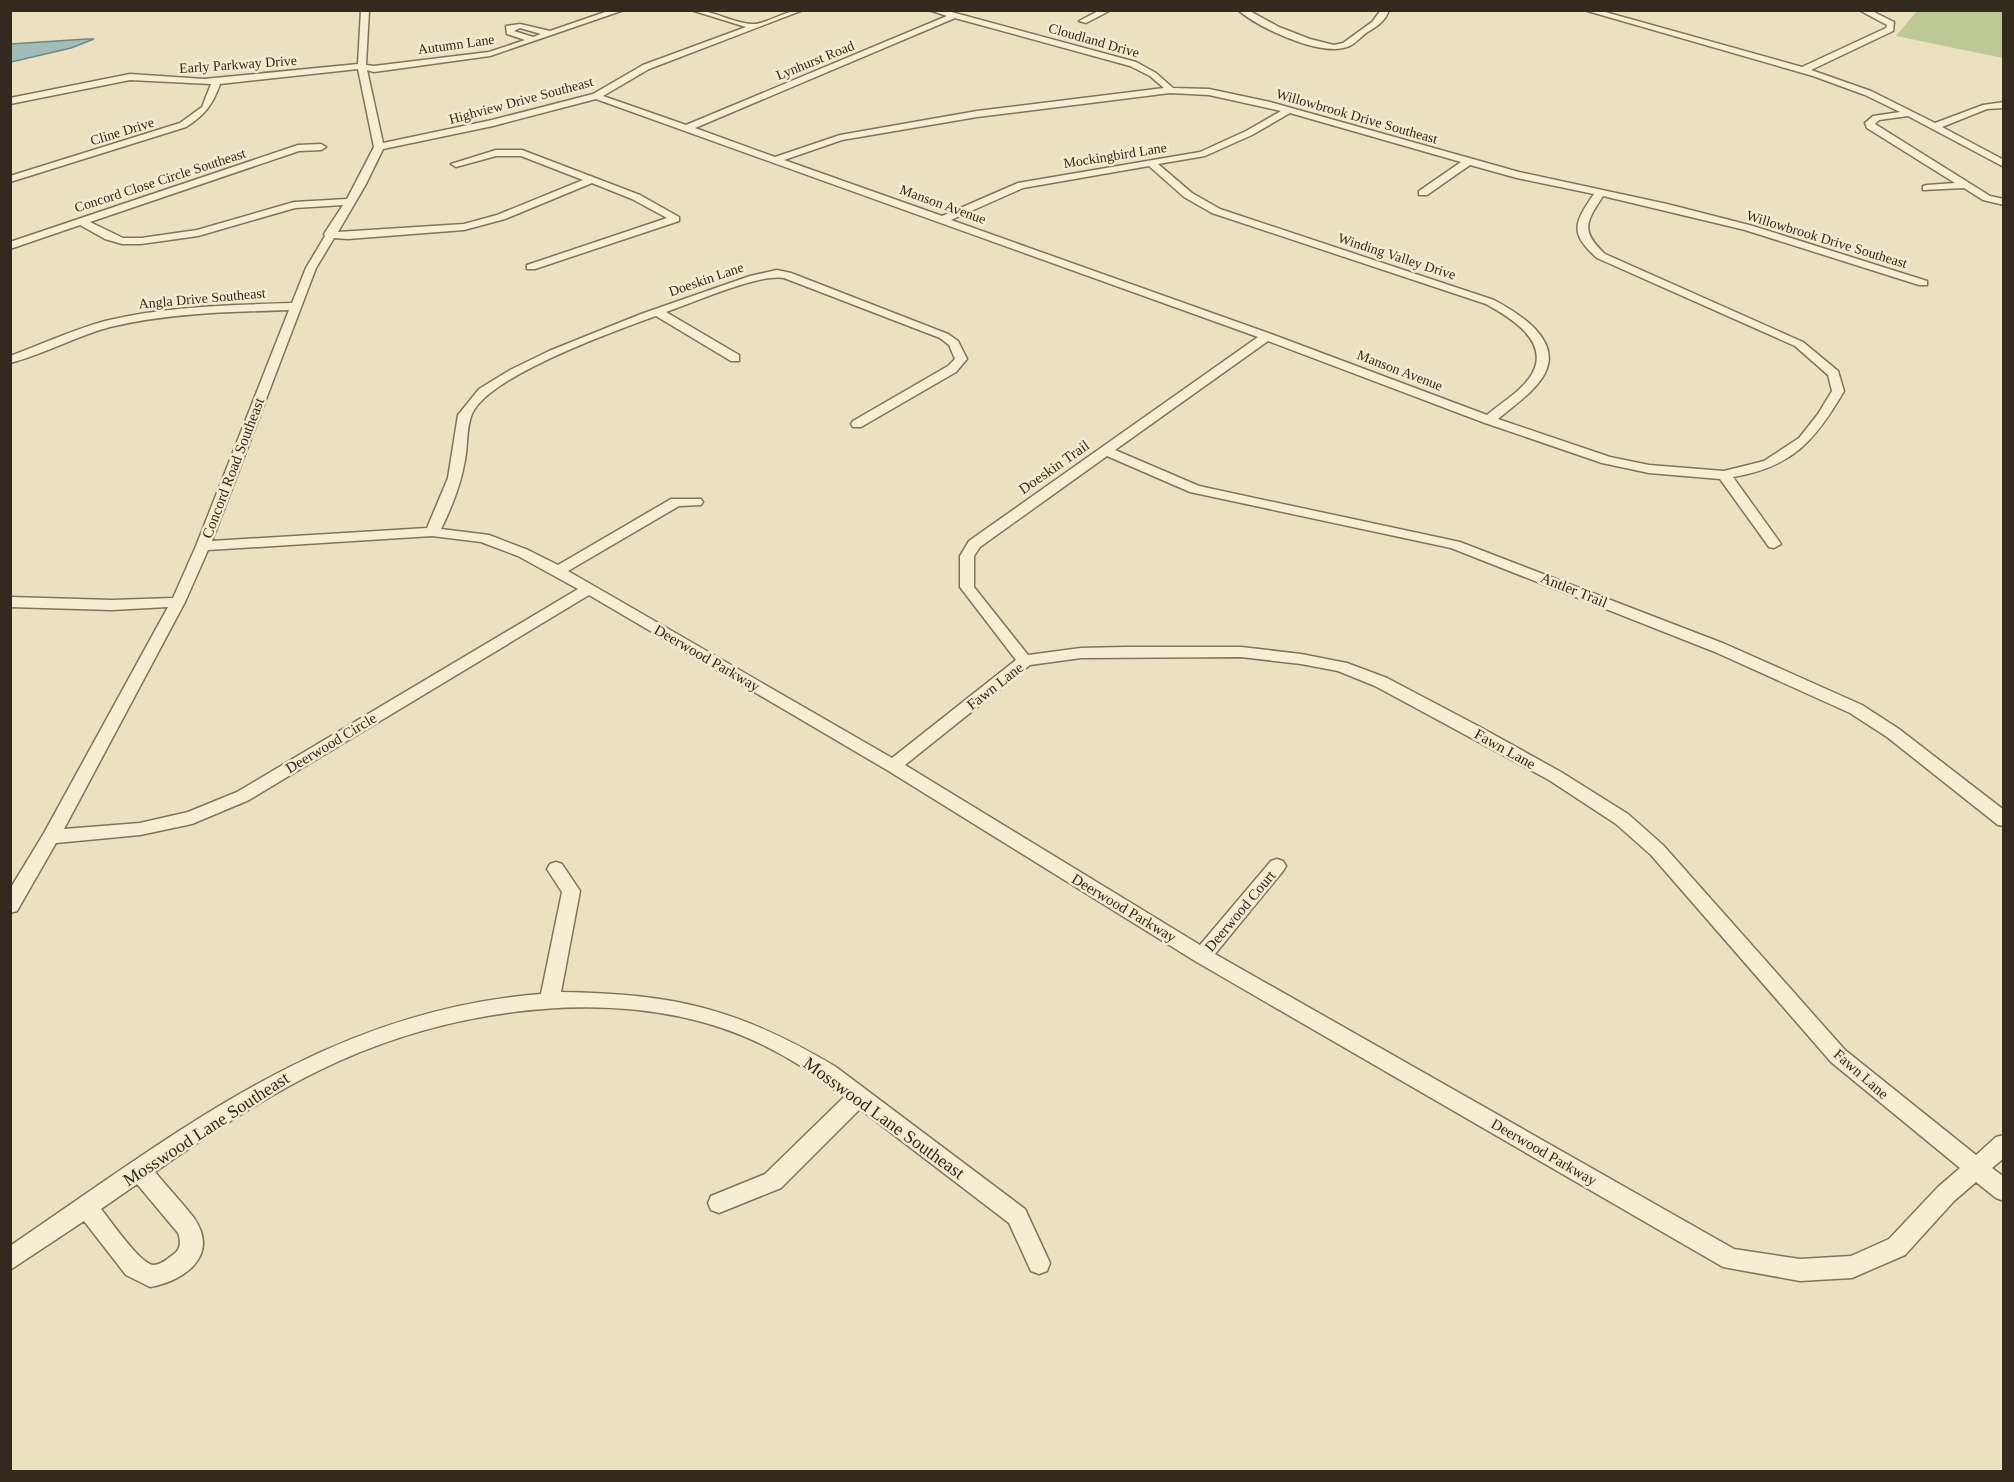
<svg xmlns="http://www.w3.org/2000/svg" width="2014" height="1482" font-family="'Times New Roman',serif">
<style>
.green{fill:#bec895}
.water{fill:#a2bdb7;stroke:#6a8a85;stroke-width:1.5}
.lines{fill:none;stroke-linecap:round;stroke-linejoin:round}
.minor-casing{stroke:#827259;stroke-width:3}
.minor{fill:#f6eed2;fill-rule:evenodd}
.labels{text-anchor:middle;stroke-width:5;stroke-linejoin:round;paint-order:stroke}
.far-street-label{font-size:14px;fill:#33291d;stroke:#f3ebcf}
.street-label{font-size:15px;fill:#33291d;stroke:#f3ebcf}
.near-street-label{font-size:18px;fill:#33291d;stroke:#f3ebcf}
</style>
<rect width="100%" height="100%" fill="#ebe1c0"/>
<path class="green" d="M1917 11H2003V58L1896 36Z"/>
<path class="water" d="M87 39H94L71 48 11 62V44Z"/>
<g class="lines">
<g class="minor-casing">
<path id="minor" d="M361 10H369L366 65 374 66 489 52 525 40 507 34 506 26 520 24 550 31 611 10H624L490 56 374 72 367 70 383 143 492 120 593 94 643 65 746 27 691 10C714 10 732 23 752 24 766 25 784 10 803 10L649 69 603 96 686 125 947 16 929 10H944L1136 62 1156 73 1173 88 1209 89 1270 102 1519 172 1667 204 1753 226 1927 281V285H1919L1745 230 1603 196C1586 222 1580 231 1605 254L1803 342 1838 371 1844 391C1815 441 1792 467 1733 477L1781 544 1774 548 1769 547 1720 479 1649 473 1602 463 1485 423 1268 341 1115 450 1199 486 1460 542 1725 644 1862 705 1899 729 2004 810V826L1998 825 1887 737 1850 713 1715 652 1451 548 1190 492 1107 456 980 547 974 556V587L1028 655 1081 648 1125 647H1241L1301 654 1347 663 1387 678 1480 727 1561 772 1628 814 1663 845 1845 1050 1976 1155 1996 1137 2004 1135V1158L1992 1168 2004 1177V1201L1996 1198 1976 1182 1954 1201 1905 1255 1852 1278 1800 1281 1723 1267 1195 961 887 770 589 595 249 800 192 824 140 835 56 843 17 911 10 913V889L44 833 168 607 112 610 10 607V597L112 600 173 598 196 546 289 310C229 312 169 313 110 327 76 336 45 354 10 363V356C42 344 73 330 105 321 166 306 230 305 292 303L306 268 325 236 324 234 343 205 295 208 198 236 141 244H122L105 239 80 225 10 249V242L298 145 321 144 326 147 321 150 299 151 90 222 123 238H141L197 230 294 202 347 199 374 147 358 69 220 84C213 104 205 115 186 127L10 182V176L180 123 202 107 211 84 130 80 10 104V98L130 74 204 79 358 64ZM955 18 1130 66 1150 76 1164 88 977 111 840 135 775 157 695 128ZM520 28 541 34 533 37 514 31ZM1170 93 1209 95 1281 111 1246 131 1200 152 1018 183 942 216 784 160 842 140 977 117ZM596 99 1258 337 969 541 960 556V587L1016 660 892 758 568 571 679 506 701 505 703 502 701 499H671L558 565 528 550 489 535 441 529C452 507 461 484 465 460 468 445 466 428 472 414 488 376 617 330 656 316L731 361H739V355L666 312C692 303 760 273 784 278L940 338 949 345 955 359 948 366 853 421 851 424 853 427H861L956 372 967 359 958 341 948 334 791 273 777 270 750 276 641 314 549 351 510 370 479 389 458 415 448 478 427 528 212 541 316 268 334 238 348 239 464 230 505 219 592 183 632 199 667 218 527 265V269H535L679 221V217L640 195 522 150H496L451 164 456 167 496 156H521L583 180 497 215 464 224 338 232 366 184 383 149 493 126ZM1290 113 1461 162 1419 191V195H1427L1470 165 1517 178 1594 194C1574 223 1569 233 1597 258L1795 346 1828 375 1832 391 1818 414 1799 438 1764 461 1724 471 1649 465 1610 457 1498 419C1514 405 1535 392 1545 373 1562 339 1518 313 1494 300L1220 209 1192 193 1158 164 1205 156 1252 135ZM1149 166 1184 197 1212 213 1486 304C1509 317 1551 341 1532 374 1522 391 1502 402 1487 415L1271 334 951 220 1023 188ZM432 536 481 542 518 556 578 589 237 792 188 812 140 823 64 829 185 602 208 550ZM1241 657 1301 664 1338 671 1375 686 1549 780 1616 824 1651 855 1831 1062 1960 1168 1938 1187 1889 1239 1851 1256 1800 1259 1734 1249 1215 954 1283 871 1286 866 1283 861 1277 859 1271 861 1200 945 905 765 1030 665 1081 658Z
M1100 10H1111L1086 23 1079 21Z
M1238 10H1248L1279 27 1310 39 1334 45 1343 43 1372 22 1381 10H1389C1385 22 1376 27 1366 33 1359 39 1352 47 1343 48 1316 54 1259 28 1238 10Z
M1584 10H1598L1802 67 1886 28 1887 25 1859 10H1870L1894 22 1893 31 1811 70 1871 91 1935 123 1983 105 2004 102V108L1987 109 1942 127 2004 160V167L1908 116 1879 120 1875 124 1990 196 2004 199V205L1983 200 1964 188 1923 190V186L1927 185 1955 183 1867 128 1865 123 1873 116 1900 112 1865 95 1813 76Z
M556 862 562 864 580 891 561 992C675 994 737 1008 836 1067L1025 1209 1050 1263 1047 1271 1039 1274 1031 1271 1009 1223 860 1109 781 1188 719 1213 711 1210 708 1203 711 1196 765 1174 844 1097C808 1068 766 1043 722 1028 595 986 438 1012 320 1070 261 1099 208 1135 155 1172 167 1187 182 1202 194 1218 220 1256 184 1281 150 1287L126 1275 84 1221 10 1270V1246C181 1130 327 1011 541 994L562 892 547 869 550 864ZM137 1184 178 1233C181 1241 181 1249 174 1254 167 1259 161 1265 153 1265 139 1263 111 1221 101 1209Z"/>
</g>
<use href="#minor" class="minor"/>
</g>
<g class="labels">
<g class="far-street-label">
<text transform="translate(1094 40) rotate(16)" y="5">Cloudland Drive</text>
<text transform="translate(456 44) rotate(-8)" y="5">Autumn Lane</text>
<text transform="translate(815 60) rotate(-22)" y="5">Lynhurst Road</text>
<text transform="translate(238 64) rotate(-4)" y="5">Early Parkway Drive</text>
<text transform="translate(521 100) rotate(-15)" y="5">Highview Drive Southeast</text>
<text transform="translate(1357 116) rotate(16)" y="5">Willowbrook Drive Southeast</text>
<text transform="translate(122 131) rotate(-17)" y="5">Cline Drive</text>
<text transform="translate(1115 155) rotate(-9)" y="5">Mockingbird Lane</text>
<text transform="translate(160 180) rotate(-18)" y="5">Concord Close Circle Southeast</text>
<text transform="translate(943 204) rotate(20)" y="5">Manson Avenue</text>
<text transform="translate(1827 239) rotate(17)" y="5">Willowbrook Drive Southeast</text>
<text transform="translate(1397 256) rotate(18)" y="5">Winding Valley Drive</text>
<text transform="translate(706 279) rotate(-19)" y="5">Doeskin Lane</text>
<text transform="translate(202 298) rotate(-5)" y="5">Angla Drive Southeast</text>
<text transform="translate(1400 370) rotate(21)" y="5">Manson Avenue</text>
</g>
<g class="street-label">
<text transform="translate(1054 467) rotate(-35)" y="5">Doeskin Trail</text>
<text transform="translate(233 468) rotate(-69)" y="5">Concord Road Southeast</text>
<text transform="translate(1574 590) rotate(22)" y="5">Antler Trail</text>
<text transform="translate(707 658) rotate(30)" y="5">Deerwood Parkway</text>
<text transform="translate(995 686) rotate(-38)" y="5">Fawn Lane</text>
<text transform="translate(331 743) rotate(-31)" y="5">Deerwood Circle</text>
<text transform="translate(1505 749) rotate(29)" y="5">Fawn Lane</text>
<text transform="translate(1124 908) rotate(31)" y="5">Deerwood Parkway</text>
<text transform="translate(1240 911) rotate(-50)" y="5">Deerwood Court</text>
<text transform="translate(1861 1074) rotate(41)" y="5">Fawn Lane</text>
<text transform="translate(1544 1152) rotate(30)" y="5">Deerwood Parkway</text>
</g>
<g class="near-street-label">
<text transform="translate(884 1118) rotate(36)" y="6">Mosswood Lane Southeast</text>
<text transform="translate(206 1129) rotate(-33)" y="6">Mosswood Lane Southeast</text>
</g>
</g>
<rect width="2014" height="1482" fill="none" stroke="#33291d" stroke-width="24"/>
</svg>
